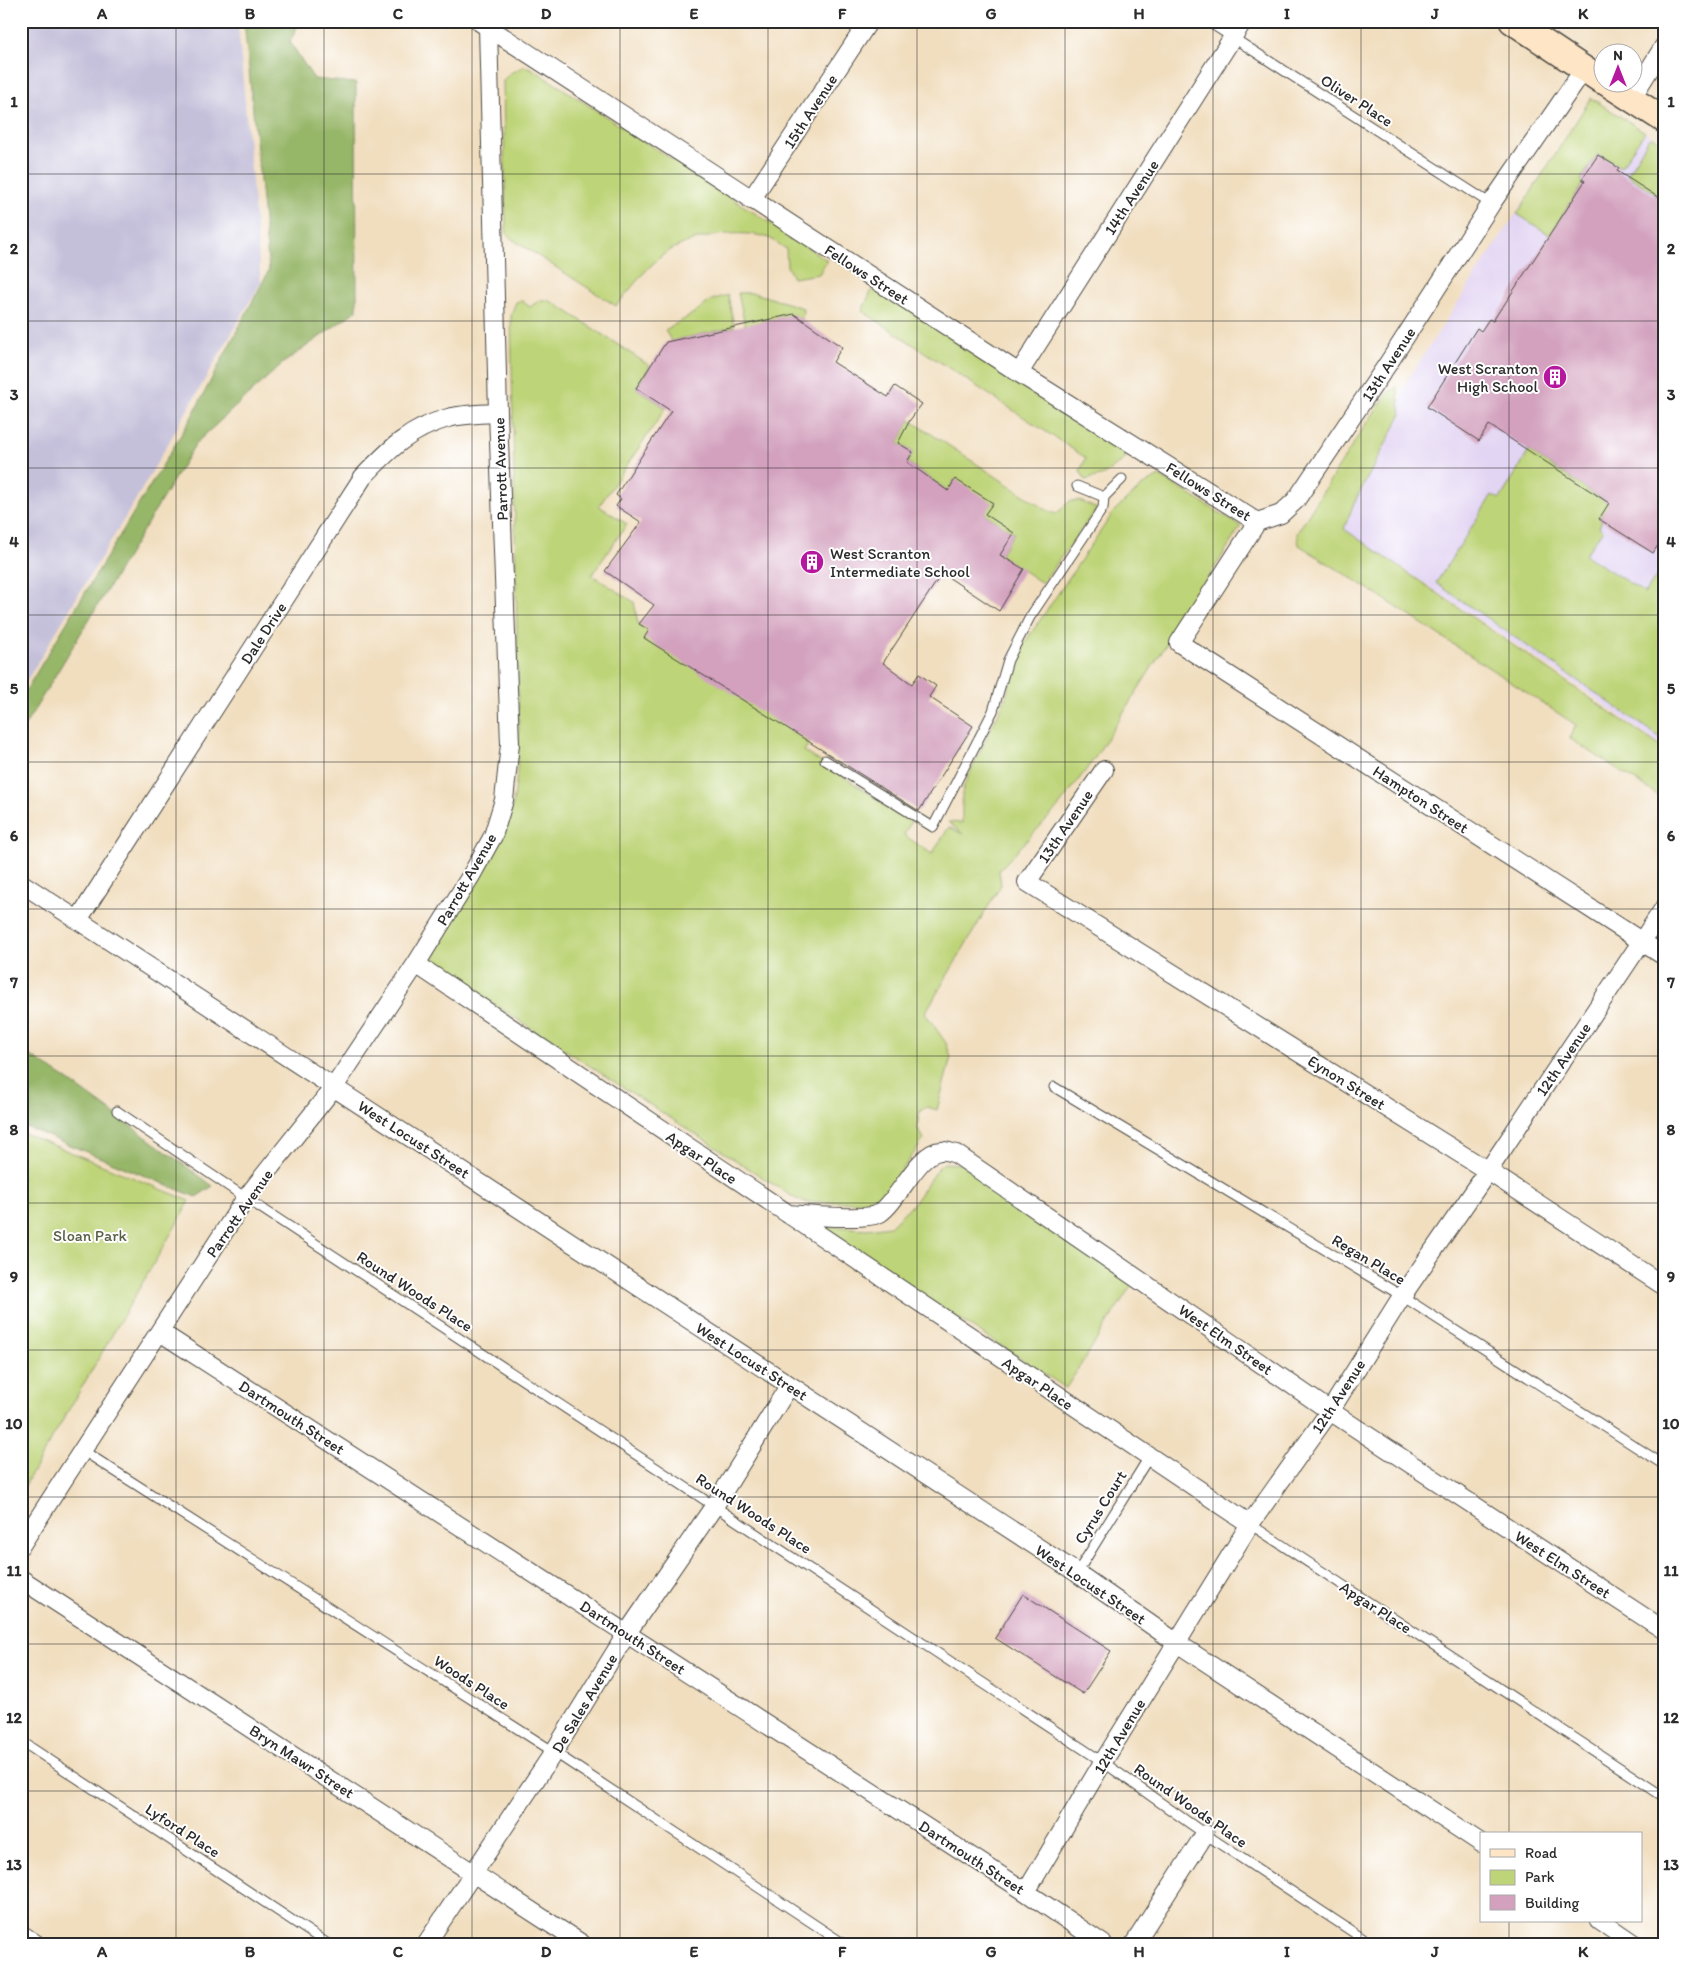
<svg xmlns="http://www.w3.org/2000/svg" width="1685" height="1965" font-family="Itim,sans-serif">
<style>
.built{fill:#e2d4f3}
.industrial{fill:#c5c0da}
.green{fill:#bed478;stroke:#748052}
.forest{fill:#96b668;stroke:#60704a}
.building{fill:#d3a1be}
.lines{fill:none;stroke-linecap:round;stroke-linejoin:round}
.lane-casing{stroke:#494641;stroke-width:11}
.street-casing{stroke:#494641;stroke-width:20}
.secondary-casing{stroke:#494641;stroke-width:28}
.lane{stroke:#fff;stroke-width:9}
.street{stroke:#fff;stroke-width:18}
.secondary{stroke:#fde5c5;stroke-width:25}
.grid{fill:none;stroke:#2b2b2b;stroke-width:1;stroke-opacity:0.55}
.labels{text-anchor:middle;stroke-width:4;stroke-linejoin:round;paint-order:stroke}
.street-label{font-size:16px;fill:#2b2b2b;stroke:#fff}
.poi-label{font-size:16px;fill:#2b2b2b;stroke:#fff;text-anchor:end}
.park-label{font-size:16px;fill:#575e42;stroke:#fff}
.neatline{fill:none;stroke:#2b2b2b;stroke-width:2}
.grid-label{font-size:16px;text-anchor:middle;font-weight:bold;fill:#2b2b2b}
</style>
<rect width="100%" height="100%" fill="#fff"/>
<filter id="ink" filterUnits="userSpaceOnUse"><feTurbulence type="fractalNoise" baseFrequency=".02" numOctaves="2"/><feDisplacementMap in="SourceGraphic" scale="10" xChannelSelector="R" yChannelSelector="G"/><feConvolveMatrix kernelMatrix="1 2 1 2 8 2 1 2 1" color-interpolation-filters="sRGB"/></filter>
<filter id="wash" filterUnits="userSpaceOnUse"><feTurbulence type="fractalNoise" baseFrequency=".0096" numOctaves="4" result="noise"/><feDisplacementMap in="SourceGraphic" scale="20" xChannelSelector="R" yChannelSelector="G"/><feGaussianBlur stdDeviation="1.12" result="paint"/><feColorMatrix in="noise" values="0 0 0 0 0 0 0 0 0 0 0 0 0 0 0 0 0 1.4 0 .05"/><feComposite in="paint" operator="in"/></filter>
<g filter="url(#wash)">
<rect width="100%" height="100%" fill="#f1debf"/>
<path class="built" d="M1591 99 1664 144V748L1588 693 1344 529 1354 503 1401 415 1400 401 1404 385Z"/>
<path class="industrial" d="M21 21H232L238 26 261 282 135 501 21 690Z"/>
<path class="green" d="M524 66 531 68 827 260 819 274 793 278 787 266 786 249C780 245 773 239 766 237 735 228 681 237 657 260 642 273 629 291 616 306L512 239 507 234 506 227 503 81 509 74Z
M1591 98 1645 132 1621 167 1598 154 1581 179 1583 183 1550 235 1517 214Z
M1653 137 1664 144V199L1627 175 1649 138Z
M875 283 1127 443 1125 459 1104 475 1085 480 1080 471 1086 458 862 311Z
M738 293H754L803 308 802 320 745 325Z
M728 295 734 327 671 341 665 330 688 317 712 300Z
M540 300H547L556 304 650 366 636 388 666 408 599 506 627 524 592 575 634 602 638 624 810 742 804 751 911 821 904 835 932 854 949 827 963 834 948 822 962 823V796L963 788 1006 697 1019 651 1115 510 1144 485 1159 476 1241 526 1094 759 1060 805 999 870 1001 885 925 1013 946 1043 951 1057 937 1110 927 1107 920 1111 917 1127 924 1139 888 1190 866 1202H806L796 1199 441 970 436 966 433 960C453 913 491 872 508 823 517 796 517 768 519 740L511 315 516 302 522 301 530 307Z
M1397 387 1401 415 1354 503 1344 529 1664 749V799L1569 738 1576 725 1378 595 1299 545 1297 533 1364 427 1389 392Z
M910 420 1045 509 1056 514 1070 501H1080L1097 509 1042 583 1000 555 1014 533 985 514 955 479 948 491 907 462 913 452 898 443Z
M1529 451 1609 504 1599 519 1602 521 1599 527 1603 530 1585 555 1645 593 1664 565V740L1436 583 1492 495 1500 499Z
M21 1132 190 1201 21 1492Z
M944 1163 961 1164 1134 1281 1066 1388 814 1225 867 1229 890 1226 913 1204 937 1169Z"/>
<path class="forest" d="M244 21H300L290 42 314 79 356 83 357 310 282 364 196 443 21 732V698L190 420 269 270Z
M21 1050 65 1078 213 1186 196 1197 21 1125Z"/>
<g id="blocks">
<path class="building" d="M1598 155 1619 168 1617 171 1664 201V536L1653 553 1599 519 1609 503 1489 425 1479 441 1427 407 1477 328 1481 331 1489 319 1493 321 1501 308H1502L1585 181 1582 179Z
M794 314 842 347 833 362 888 397 895 386 922 404 910 420 898 443 913 452 907 462 948 491 955 479 993 503 985 514 1014 533 1000 555 1024 569 999 611 942 573 883 663 912 684 919 674 936 686 929 697 973 726 919 811 644 638 649 630 639 624 654 605 605 571 641 522 616 506 621 499 616 495 671 411 636 388 666 342Z
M1023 1594 1111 1651 1083 1694 995 1638Z"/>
</g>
</g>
<g filter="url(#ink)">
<use href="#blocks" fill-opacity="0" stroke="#494641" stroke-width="1"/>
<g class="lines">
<g class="lane-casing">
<path id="lane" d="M1207 21 1491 204
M1077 486 1104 497 1122 479
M825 760 933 827 993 711 1008 660 1030 617 1103 508 1104 497
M1054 1087 1402 1296 1664 1465
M117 1111 246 1198 1103 1762 1205 1834 1371 1944
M82 1450 554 1752 844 1944
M1250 1524 1664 1797
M1077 1573 1149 1457
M21 1741 328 1944"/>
</g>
<g class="street-casing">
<path id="street" d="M480 22 1019 373 1257 522
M1584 69 1491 204 1389 362 1296 500 1281 514 1257 522 1179 643 1664 956
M1631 99 1664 46
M751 200 869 21
M1019 373 1243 21
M1104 770 1027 882 1488 1171 1664 1286
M21 883 1077 1573 1177 1643 1481 1843
M78 920 363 477C390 449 409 429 448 418 463 414 482 414 498 413
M416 964 1250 1524
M788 1214C805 1215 868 1221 880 1213 899 1200 918 1152 941 1151 946 1150 952 1153 956 1154L1330 1411 1664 1630
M160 1332 1026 1892 1103 1944
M21 1545 246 1198 334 1087 416 964 472 874 493 836 504 800 510 744 498 413 488 27 491 21
M21 1579 582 1944
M1026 1892 1103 1762 1250 1524 1330 1411 1402 1296 1488 1171 1664 908
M1600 1921 1634 1944
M21 1934 36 1944
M426 1944 554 1752 627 1633 715 1505 789 1386
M1134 1944 1205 1834"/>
</g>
<g class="secondary-casing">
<path id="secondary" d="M1512 21 1602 81
M1605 82 1664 120"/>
</g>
<use href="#lane" class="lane"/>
<use href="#street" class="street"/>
<use href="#secondary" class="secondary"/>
</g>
</g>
<path class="grid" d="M176 21V1944M324 21V1944M472 21V1944M620 21V1944M768 21V1944M917 21V1944M1065 21V1944M1213 21V1944M1361 21V1944M1509 21V1834M21 174H1664M21 321H1664M21 468H1664M21 615H1664M21 762H1664M21 909H1664M21 1056H1664M21 1203H1664M21 1350H1664M21 1497H1664M21 1644H1664M21 1791H1664M1509 1921V1944"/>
<defs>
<g id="building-disc" transform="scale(1.25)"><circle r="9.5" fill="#b5179e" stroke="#fff"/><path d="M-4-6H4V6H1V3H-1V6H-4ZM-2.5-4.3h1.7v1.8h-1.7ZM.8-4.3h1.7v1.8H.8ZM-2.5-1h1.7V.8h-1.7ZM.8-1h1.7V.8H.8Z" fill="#fff"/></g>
</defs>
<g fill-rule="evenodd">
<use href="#building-disc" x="1555" y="377"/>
<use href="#building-disc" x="812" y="562"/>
</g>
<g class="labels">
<g class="street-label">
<text transform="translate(1357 100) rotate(33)" y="6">Oliver Place</text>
<text transform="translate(810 111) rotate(-57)" y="6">15th Avenue</text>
<text transform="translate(1131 197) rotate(-57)" y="6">14th Avenue</text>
<text transform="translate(867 274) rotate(33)" y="6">Fellows Street</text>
<text transform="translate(1388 364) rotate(-57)" y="6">13th Avenue</text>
<text transform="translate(500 469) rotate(-92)" y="6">Parrott Avenue</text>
<text transform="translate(1209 491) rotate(32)" y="6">Fellows Street</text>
<text transform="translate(263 633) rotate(-57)" y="6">Dale Drive</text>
<text transform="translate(1421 799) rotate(33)" y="6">Hampton Street</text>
<text transform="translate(1065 826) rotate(-56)" y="6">13th Avenue</text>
<text transform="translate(466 879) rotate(-60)" y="6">Parrott Avenue</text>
<text transform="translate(1563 1059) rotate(-56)" y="6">12th Avenue</text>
<text transform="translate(1347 1082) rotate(32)" y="6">Eynon Street</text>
<text transform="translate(414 1139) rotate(33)" y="6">West Locust Street</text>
<text transform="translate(702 1157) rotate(34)" y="6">Apgar Place</text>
<text transform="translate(239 1213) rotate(-55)" y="6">Parrott Avenue</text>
<text transform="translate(1369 1259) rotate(31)" y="6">Regan Place</text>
<text transform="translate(415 1291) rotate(33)" y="6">Round Woods Place</text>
<text transform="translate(1226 1339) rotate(35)" y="6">West Elm Street</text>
<text transform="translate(752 1361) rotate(33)" y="6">West Locust Street</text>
<text transform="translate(1038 1383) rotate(34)" y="6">Apgar Place</text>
<text transform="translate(1338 1396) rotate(-57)" y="6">12th Avenue</text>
<text transform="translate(292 1417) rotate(33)" y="6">Dartmouth Street</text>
<text transform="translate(1100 1507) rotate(-58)" y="6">Cyrus Court</text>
<text transform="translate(754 1513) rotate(33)" y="6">Round Woods Place</text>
<text transform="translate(1563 1564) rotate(33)" y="6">West Elm Street</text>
<text transform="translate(1091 1584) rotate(34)" y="6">West Locust Street</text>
<text transform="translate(1376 1607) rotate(33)" y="6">Apgar Place</text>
<text transform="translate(633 1637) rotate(33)" y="6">Dartmouth Street</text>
<text transform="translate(472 1682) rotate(33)" y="6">Woods Place</text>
<text transform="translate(584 1703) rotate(-59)" y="6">De Sales Avenue</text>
<text transform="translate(1119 1736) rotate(-59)" y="6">12th Avenue</text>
<text transform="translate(302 1761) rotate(33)" y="6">Bryn Mawr Street</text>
<text transform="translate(1191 1805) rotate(35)" y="6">Round Woods Place</text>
<text transform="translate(183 1830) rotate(33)" y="6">Lyford Place</text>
<text transform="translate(972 1857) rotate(33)" y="6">Dartmouth Street</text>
</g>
<g class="poi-label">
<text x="1538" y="374">West Scranton<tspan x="1538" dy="18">High School</tspan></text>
<text x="830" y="559" text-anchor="start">West Scranton<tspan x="830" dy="18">Intermediate School</tspan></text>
</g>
<g class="park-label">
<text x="90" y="1241">Sloan Park</text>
</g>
</g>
<rect width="1685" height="1965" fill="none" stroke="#fff" stroke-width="55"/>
<rect x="1480" y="1832" width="162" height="90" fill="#ffffff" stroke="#aaaaaa"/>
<rect x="1490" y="1849" width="25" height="8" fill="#fde5c5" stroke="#aaaaaa"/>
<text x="1525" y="1858" font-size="15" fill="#2b2b2b">Road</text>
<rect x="1490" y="1870" width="25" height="15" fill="#bed478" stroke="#aaaaaa"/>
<text x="1525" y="1882" font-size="15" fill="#2b2b2b">Park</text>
<rect x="1490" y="1895" width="25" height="15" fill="#d3a1be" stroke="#aaaaaa"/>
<text x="1525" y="1908" font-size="15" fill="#2b2b2b">Building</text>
<g transform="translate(1618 68)"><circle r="24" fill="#ffffff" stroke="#aaaaaa"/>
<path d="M0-4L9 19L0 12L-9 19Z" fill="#b5179e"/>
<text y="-8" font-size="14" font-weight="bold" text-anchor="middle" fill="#2b2b2b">N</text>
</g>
<rect x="28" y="28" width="1630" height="1910" class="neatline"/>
<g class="grid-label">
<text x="102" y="19">A</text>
<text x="250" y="19">B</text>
<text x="398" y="19">C</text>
<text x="546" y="19">D</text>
<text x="694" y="19">E</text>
<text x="842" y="19">F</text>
<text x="991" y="19">G</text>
<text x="1139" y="19">H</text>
<text x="1287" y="19">I</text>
<text x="1435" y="19">J</text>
<text x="1583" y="19">K</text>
<text x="14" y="107">1</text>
<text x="1671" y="107">1</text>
<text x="14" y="254">2</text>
<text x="1671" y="254">2</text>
<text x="14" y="400">3</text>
<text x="1671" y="400">3</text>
<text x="14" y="547">4</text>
<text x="1671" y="547">4</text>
<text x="14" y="694">5</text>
<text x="1671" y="694">5</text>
<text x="14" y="841">6</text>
<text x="1671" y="841">6</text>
<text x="14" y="988">7</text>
<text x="1671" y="988">7</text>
<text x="14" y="1135">8</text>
<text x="1671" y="1135">8</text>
<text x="14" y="1282">9</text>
<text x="1671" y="1282">9</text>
<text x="14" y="1429">10</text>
<text x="1671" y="1429">10</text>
<text x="14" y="1576">11</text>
<text x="1671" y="1576">11</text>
<text x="14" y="1723">12</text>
<text x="1671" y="1723">12</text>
<text x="14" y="1870">13</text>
<text x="1671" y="1870">13</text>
<text x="102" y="1957">A</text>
<text x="250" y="1957">B</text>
<text x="398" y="1957">C</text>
<text x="546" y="1957">D</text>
<text x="694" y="1957">E</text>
<text x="842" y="1957">F</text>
<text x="991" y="1957">G</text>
<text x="1139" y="1957">H</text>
<text x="1287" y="1957">I</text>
<text x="1435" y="1957">J</text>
<text x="1583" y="1957">K</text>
</g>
</svg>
